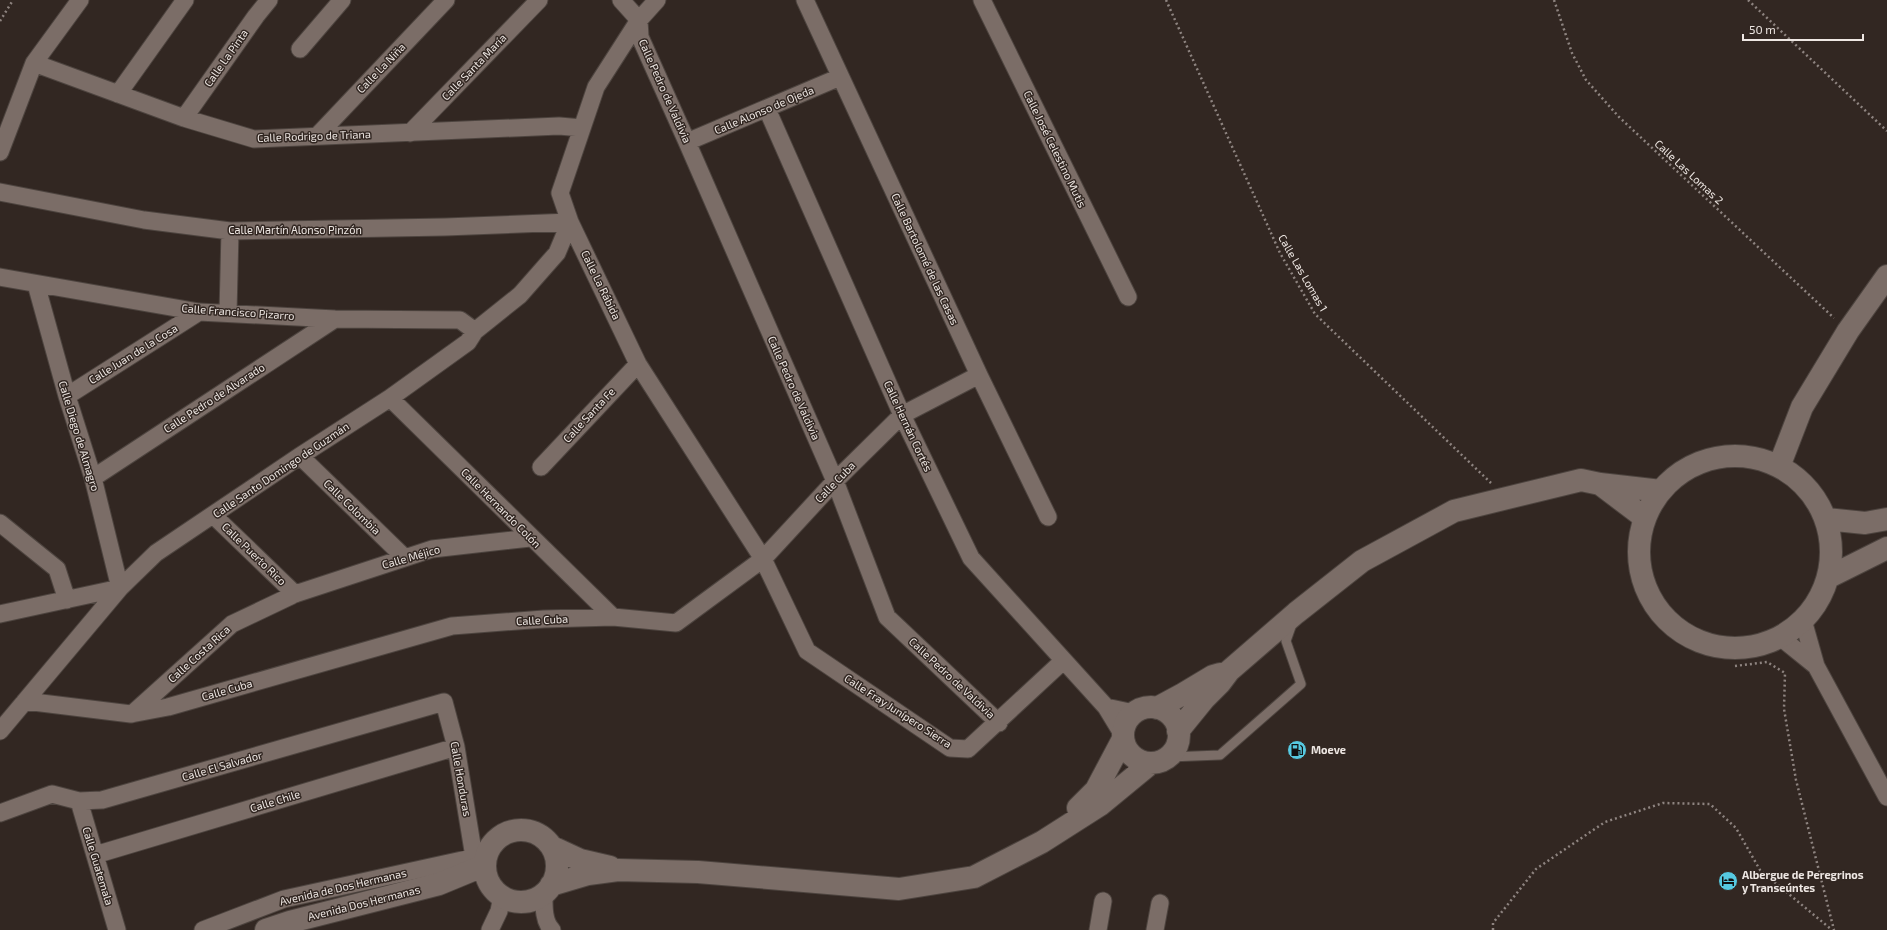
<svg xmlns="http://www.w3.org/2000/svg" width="1887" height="930" font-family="'Exo 2',sans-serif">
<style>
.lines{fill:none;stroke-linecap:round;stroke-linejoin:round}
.lane-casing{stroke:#4d443f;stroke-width:11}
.street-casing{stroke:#4d443f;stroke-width:19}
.secondary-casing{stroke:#4d443f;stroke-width:24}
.path{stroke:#8e8480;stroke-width:2.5;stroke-dasharray:2 3;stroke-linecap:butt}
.lane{stroke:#7b6d67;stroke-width:9}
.street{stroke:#7b6d67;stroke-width:17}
.secondary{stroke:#7b6d67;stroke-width:22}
.labels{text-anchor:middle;stroke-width:3;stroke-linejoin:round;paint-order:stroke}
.street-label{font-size:11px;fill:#eee7e3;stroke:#322722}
.poi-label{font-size:11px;font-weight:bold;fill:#eee7e3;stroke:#322722;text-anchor:start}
</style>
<rect width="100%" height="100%" fill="#322722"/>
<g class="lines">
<g class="lane-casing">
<path id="lane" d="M1169 757 1220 755 1301 684 1286 641 1292 624"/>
</g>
<g class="street-casing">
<path id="street" d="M621 0 639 20 640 37 687 142 835 481 887 617 999 723
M657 0 639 20 596 87 560 193 570 222 638 364 763 559 807 651 950 748 968 749 1063 661
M805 0 979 375 1048 517
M982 0 1128 297
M300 49 342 0
M34 63 184 118 254 139 559 126 582 128
M118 94 185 0
M767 109 902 415 971 558 1106 707 1123 735
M184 118 256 16 269 0
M410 133 539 0
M317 136 446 0
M687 142 840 77
M0 152 34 63 80 0
M0 192 144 220 230 231 445 227 570 222 557 253 520 295 475 331 468 342 390 398 300 456 156 553 120 588 0 731
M0 277 199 312 335 319 460 320 475 331
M36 284 67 396 93 478 120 588
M228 313 230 231
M67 396 199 312
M390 398 613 617
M300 456 404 557
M541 467 638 364
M93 478 335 319
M213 515 295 594
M0 523 57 569 67 600
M0 614 120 588
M1803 620 1816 666 1887 797
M1779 636 1816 666
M25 701 131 714 168 707 452 626 544 619 613 617 676 623 763 559 835 481 902 415 979 375
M1106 707 1134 713
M132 714 232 624 295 594 432 549 530 538
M79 801 117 930
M0 813 52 794 79 801 102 800 444 702 456 747 474 857
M95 855 456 747
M544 893C544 905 543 921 552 930
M203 930 284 899 485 855
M490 930 499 911 502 896
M1098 930 1103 901
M1155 930 1160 903"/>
</g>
<g class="secondary-casing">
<path id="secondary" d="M1639 552a96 96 0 1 1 192 0a96 96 0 1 1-192 0Z
M1780 464 1802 407 1848 331 1887 276
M1600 484 1645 518
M1826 519 1865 523 1887 519
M1829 577 1887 548
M1123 735a28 28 0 1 1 56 0a28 28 0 1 1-56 0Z
M1157 708 1183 694 1213 676 1220 674
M1178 731 1204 699 1220 683 1229 671 1296 613 1362 561 1454 511 1581 480 1600 484 1661 491
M1078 808 1096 790 1123 739
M485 866a36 36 0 1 1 72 0a36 36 0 1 1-72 0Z
M552 847 580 860 610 867
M551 885 588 874 618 870 698 872 899 889 974 877 1042 842 1100 805 1151 763
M266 930 290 922 439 884 485 865"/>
</g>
<path class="path" d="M1166 0 1280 253 1315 314 1491 483
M1554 0 1572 53 1586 80 1619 117 1834 318
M1748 0 1887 131
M0 21 13 0
M1735 666 1767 662 1785 673 1784 709 1796 780 1834 930
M1493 930V923L1536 869 1605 822 1663 803 1710 804 1736 828 1760 870 1832 930"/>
<use href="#lane" class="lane"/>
<use href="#street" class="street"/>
<use href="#secondary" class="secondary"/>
</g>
<defs>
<g id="fuel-disc" transform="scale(1)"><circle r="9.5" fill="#56c9e1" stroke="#322722"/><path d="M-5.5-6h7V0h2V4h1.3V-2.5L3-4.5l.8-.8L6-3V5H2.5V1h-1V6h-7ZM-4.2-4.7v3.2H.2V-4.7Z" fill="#111"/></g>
<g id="hotel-disc" transform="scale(1)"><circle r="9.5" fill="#56c9e1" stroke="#322722"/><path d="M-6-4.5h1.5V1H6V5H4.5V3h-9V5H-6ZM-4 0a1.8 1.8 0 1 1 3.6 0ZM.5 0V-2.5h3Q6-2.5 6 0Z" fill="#111"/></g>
</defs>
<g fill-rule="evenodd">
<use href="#fuel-disc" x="1297" y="750"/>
<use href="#hotel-disc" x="1728" y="881"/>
</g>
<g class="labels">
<g class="street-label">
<text transform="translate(226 58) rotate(-55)" y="4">Calle La Pinta</text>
<text transform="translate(474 67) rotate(-46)" y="4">Calle Santa María</text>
<text transform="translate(381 68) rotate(-46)" y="4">Calle La Niña</text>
<text transform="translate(665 91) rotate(66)" y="4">Calle Pedro de Valdivia</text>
<text transform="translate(764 110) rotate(-23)" y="4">Calle Alonso de Ojeda</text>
<text transform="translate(314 136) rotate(-2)" y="4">Calle Rodrigo de Triana</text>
<text transform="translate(1055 149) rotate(64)" y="4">Calle José Celestino Mutis</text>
<text transform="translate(1689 172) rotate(43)" y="4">Calle Las Lomas 2</text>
<text x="295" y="234">Calle Martín Alonso Pinzón</text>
<text transform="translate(925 259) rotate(65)" y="4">Calle Bartolomé de las Casas</text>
<text transform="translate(1303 273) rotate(60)" y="4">Calle Las Lomas 1</text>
<text transform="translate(601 285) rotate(64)" y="4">Calle La Rábida</text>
<text transform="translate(238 312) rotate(4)" y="4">Calle Francisco Pizarro</text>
<text transform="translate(133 354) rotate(-32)" y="4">Calle Juan de la Cosa</text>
<text transform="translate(794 388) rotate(66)" y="4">Calle Pedro de Valdivia</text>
<text transform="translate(214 398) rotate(-33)" y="4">Calle Pedro de Alvarado</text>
<text transform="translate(589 415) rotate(-47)" y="4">Calle Santa Fe</text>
<text transform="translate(908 426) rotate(65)" y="4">Calle Hernán Cortés</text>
<text transform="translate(79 436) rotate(73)" y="4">Calle Diego de Almagro</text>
<text transform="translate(281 470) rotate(-34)" y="4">Calle Santo Domingo de Guzmán</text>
<text transform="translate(835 482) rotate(-46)" y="4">Calle Cuba</text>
<text transform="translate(352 507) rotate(44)" y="4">Calle Colombia</text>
<text transform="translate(501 508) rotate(45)" y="4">Calle Hernando Colón</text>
<text transform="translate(254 554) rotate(44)" y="4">Calle Puerto Rico</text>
<text transform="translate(411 557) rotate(-16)" y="4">Calle Méjico</text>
<text transform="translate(542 620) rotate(-3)" y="4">Calle Cuba</text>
<text transform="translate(199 654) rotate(-42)" y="4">Calle Costa Rica</text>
<text transform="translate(952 678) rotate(43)" y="4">Calle Pedro de Valdivia</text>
<text transform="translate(227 690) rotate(-16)" y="4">Calle Cuba</text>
<text transform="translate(898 711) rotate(33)" y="4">Calle Fray Junípero Sierra</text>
<text transform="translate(222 766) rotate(-16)" y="4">Calle El Salvador</text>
<text transform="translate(461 779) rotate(80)" y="4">Calle Honduras</text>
<text transform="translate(275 801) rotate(-17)" y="4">Calle Chile</text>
<text transform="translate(98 866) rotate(73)" y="4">Calle Guatemala</text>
<text transform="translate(343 887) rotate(-13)" y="4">Avenida de Dos Hermanas</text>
<text transform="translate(364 903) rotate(-14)" y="4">Avenida Dos Hermanas</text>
</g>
<g class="poi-label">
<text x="1311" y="754">Moeve</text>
<text x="1742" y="879">Albergue de Peregrinos<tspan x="1742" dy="13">y Transeúntes</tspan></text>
</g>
</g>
<path d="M1743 34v6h120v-6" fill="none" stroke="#eee7e3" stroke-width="2"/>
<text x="1749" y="34" font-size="12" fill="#eee7e3" stroke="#322722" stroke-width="3" paint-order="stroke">50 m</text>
</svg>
